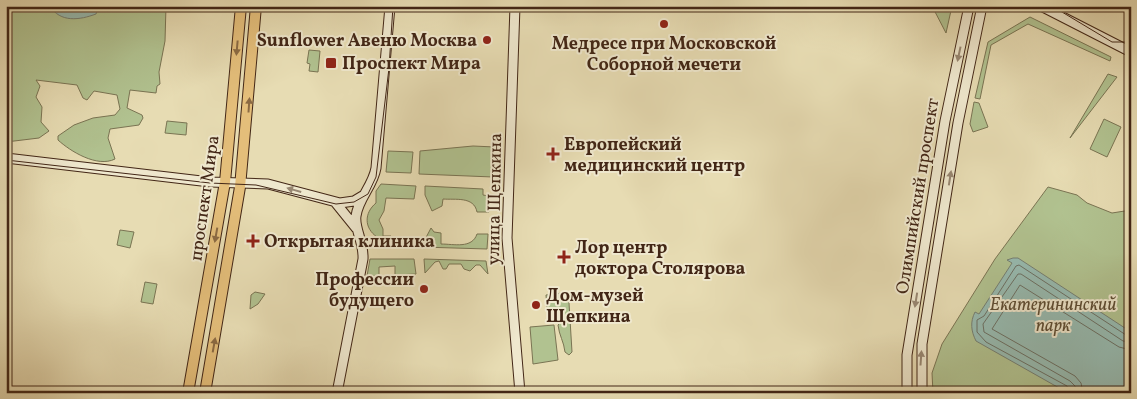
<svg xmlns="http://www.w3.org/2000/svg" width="1137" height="399" font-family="Vollkorn,serif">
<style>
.green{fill:#b1c290;stroke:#7a7453}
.water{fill:#97bbb1;stroke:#757f73}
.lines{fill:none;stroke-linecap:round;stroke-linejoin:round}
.shore{stroke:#6c7064;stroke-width:1}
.secondary-casing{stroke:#422616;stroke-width:11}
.primary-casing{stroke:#422616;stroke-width:12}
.secondary{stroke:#efe8ce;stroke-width:9}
.primary{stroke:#e4be7a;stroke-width:10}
.tram{stroke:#422616;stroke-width:1}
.oneway{fill:#8b6a43}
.oneway2{fill:#988772}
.poi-dot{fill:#8f2418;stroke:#efe8ce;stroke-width:2}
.labels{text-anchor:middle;stroke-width:4;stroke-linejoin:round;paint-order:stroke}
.poi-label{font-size:18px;font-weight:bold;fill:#422616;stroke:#efe8ce;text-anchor:start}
.street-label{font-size:18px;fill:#422616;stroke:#efe8ce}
.park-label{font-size:18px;font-style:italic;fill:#5e4d34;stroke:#efe8ce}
</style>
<rect width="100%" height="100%" fill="#e7dcb3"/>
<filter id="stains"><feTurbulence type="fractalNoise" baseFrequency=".004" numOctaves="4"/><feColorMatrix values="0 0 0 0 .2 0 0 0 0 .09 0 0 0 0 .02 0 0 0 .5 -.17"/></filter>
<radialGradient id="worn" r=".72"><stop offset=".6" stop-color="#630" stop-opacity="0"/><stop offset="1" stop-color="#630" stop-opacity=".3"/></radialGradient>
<path class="green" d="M6 6H166L165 41 159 72 160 84 157 86 156 93 130 90 127 108 142 115 143 118 139 125 110 129 108 138 115 159C97 168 70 151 58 140V136L74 125 93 118 115 115 120 109 117 95 94 91 87 100 83 98 77 85 36 80 40 86 36 97 42 107 41 122 49 131 39 138 6 142Z
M932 6H952L946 33Z
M1030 17 1111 57 1110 61 1028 24 991 45 980 99 975 98 988 42Z
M309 50 320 51 318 72 309 71 310 64 307 63Z
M1108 74 1117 77 1070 138Z
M974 102 979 103 988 127 973 132 970 124Z
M1104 119 1121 127 1107 157 1090 149Z
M167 121 187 123 186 135 165 133Z
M473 146 495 147 493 177 419 174 420 151Z
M388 151 413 152 411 173 386 172Z
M381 184 416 186 414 199 386 198 384 211 379 220 383 229V236H391V241L413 242 416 247 377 246V237C364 228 364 213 376 203V191Z
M425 186 483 189V195L489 196V212H477C474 196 455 200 443 199L442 206 432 211 425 195Z
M1048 187 1077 195 1087 203 1112 213 1131 210V393H933L932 373 942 344 995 259Z
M431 228 434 232 441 233V244C454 244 472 249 477 234H488L487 249 421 247Z
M120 230 134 232 130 248 117 245Z
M370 259H414L416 274 395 275V266L379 267V276H367Z
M424 259 486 261 488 274 480 265H476L470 271 464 269 461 264H449L446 269H443L439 261 435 262 425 273Z
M145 282 157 284 153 304 141 302Z
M255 292 265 294 258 304 250 309 251 295Z
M562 293 569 303 572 352 569 355 565 352C564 342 559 335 558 325L561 322 557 319 558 310 547 309 546 295Z
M554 325 558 360 533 364 530 327Z"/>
<path class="water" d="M50 6H99L96 14C80 20 60 23 50 6Z
M1013 258H1018L1131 332V393H1068L976 341C971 331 970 322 975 312L979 314 1012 263 1007 260Z"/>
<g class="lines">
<path class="shore" d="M1069 393 1067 386 986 342 977 332V320L984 316 1016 266 1019 265 1126 335 1131 336
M1076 393 1075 386 1070 381 984 332 983 324 1018 274H1021L1123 341 1131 342
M1083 393 1081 383 1075 376 992 329 1020 285 1119 347 1131 350"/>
<g class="secondary-casing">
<path id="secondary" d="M515 6 507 238 520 393
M1041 6 1131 52
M6 158 210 182 268 184 340 203 354 201 364 195
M335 202 356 228
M337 393 363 259C364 242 354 228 356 216 358 199 373 186 376 168L390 6
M907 393V355L945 121 969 6
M922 393V344L958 123 982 6"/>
</g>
<g class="primary-casing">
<path id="primary" d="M188 393 225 182 241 6
M205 393 240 187 256 6"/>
</g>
<use href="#secondary" class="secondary"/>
<use href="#primary" class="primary"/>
<path class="tram" d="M1052 6 1112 42H1131
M6 160 210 183 256 185 336 204 354 202 368 194 376 177 389 68 393 6"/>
</g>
<defs><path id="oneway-solid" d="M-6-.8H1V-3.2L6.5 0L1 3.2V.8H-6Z" transform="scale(1.25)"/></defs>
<g class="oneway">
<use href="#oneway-solid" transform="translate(237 48) rotate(95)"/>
<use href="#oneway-solid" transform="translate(249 105) rotate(-86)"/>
<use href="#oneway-solid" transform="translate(216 235) rotate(100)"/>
<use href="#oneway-solid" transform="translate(214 345) rotate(-80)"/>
</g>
<g class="oneway2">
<use href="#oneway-solid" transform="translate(959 54) rotate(102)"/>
<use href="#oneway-solid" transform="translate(950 178) rotate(-81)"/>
<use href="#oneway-solid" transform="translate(294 190) rotate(-164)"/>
<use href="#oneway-solid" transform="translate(916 300) rotate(99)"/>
<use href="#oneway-solid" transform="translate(921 358) rotate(-86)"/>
</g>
<g class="poi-dot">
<circle cx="664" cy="24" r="5"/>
<circle cx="487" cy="40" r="5"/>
<rect x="325" y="57" width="12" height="12" rx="2.5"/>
<path d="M550.5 146.5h5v5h5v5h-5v5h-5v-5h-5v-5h5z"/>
<path d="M250.5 233.5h5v5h5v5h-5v5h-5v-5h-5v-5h5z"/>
<path d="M561.5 249.5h5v5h5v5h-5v5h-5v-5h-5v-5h5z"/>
<circle cx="424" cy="289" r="5"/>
<circle cx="536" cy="305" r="5"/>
</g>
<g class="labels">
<g class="poi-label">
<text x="477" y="46" text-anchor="end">Sunflower Авеню Москва</text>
<text x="664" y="49" text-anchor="middle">Медресе при Московской<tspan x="664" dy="21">Соборной мечети</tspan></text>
<text x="342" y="69">Проспект Мира</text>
<text x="564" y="150">Европейский<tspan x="564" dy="21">медицинский центр</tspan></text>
<text x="264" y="247">Открытая клиника</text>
<text x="575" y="253">Лор центр<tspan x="575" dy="21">доктора Столярова</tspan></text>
<text x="414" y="285" text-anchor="end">Профессии<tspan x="414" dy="21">будущего</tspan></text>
<text x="546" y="301">Дом-музей<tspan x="546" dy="21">Щепкина</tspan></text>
</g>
<g class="street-label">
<text transform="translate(917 196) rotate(-81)" y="6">Олимпийский проспект</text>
<text transform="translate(204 198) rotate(-82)" y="6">проспект Мира</text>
<text transform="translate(494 199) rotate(-89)" y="6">улица Щепкина</text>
</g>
<g class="park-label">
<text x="1053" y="310">Екатерининский<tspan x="1053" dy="21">парк</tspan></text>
</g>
</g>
<rect width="1137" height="399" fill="none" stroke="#e7dcb3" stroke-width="25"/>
<rect x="8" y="8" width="1122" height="384" fill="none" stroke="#422616" stroke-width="2.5"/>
<rect x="12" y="12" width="1112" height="374" fill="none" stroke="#422616"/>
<rect width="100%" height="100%" filter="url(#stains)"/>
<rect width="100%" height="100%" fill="url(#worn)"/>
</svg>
